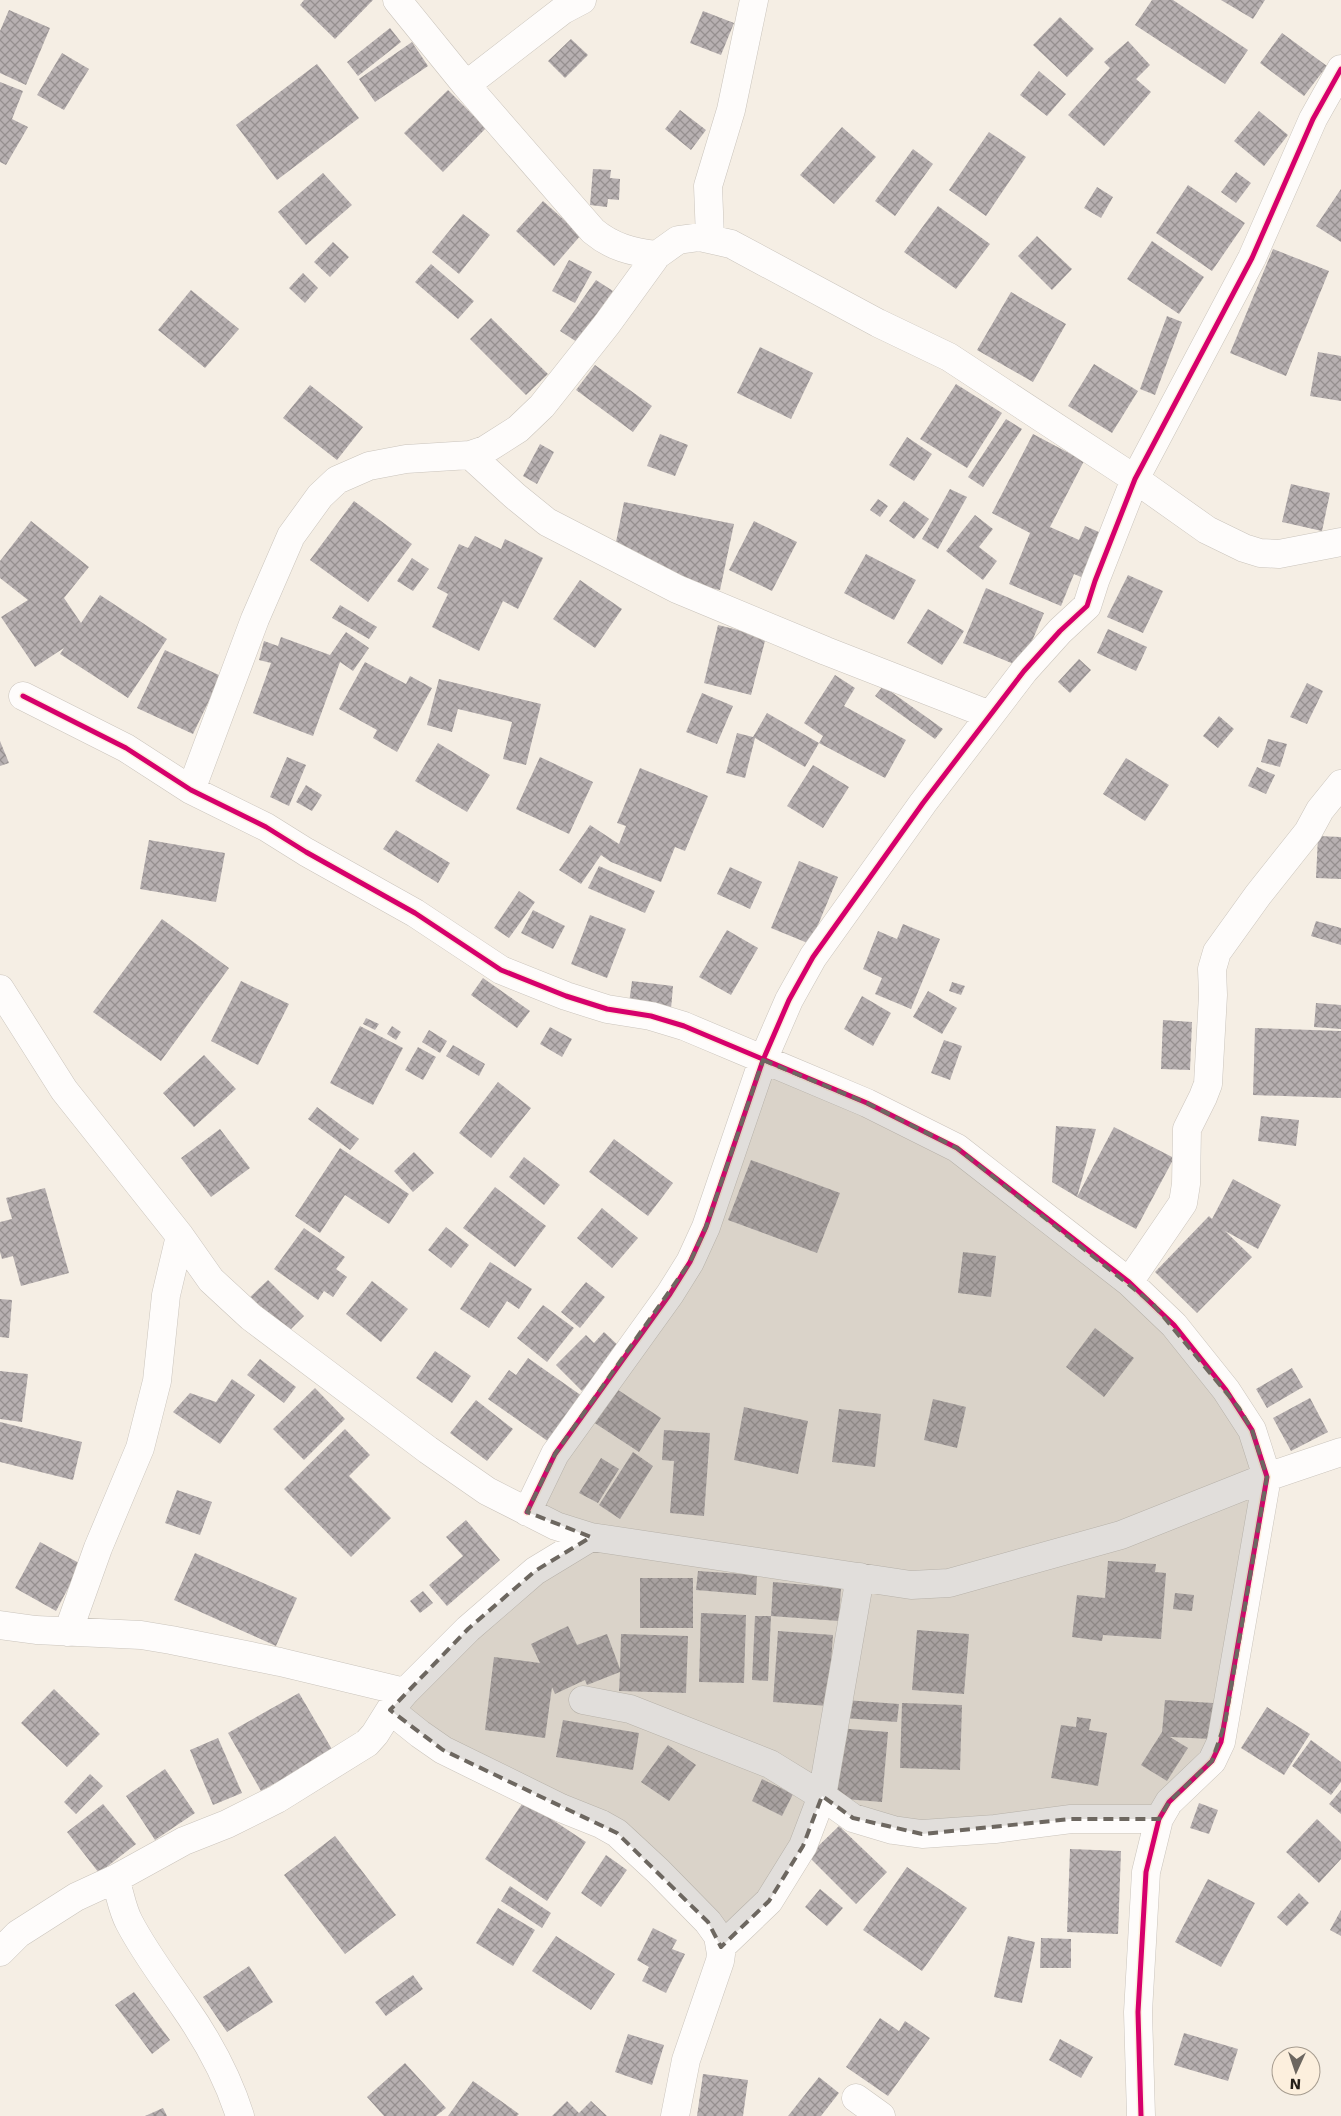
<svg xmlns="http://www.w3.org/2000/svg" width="1341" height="2116" font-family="'DejaVu Sans',sans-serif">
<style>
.building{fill:url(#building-cross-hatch)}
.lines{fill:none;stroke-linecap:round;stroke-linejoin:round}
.minor-casing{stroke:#cac4bc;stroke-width:29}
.minor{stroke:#fefcfb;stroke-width:28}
.cycleway-casing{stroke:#fcefdd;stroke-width:8}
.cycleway{stroke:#d6006c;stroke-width:5}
.marked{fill:#6d6760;fill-opacity:0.2;stroke:#6d6760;stroke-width:4;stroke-dasharray:10 6;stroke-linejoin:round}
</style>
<defs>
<pattern id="building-cross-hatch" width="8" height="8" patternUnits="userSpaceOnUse" patternTransform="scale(1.25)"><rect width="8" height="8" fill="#b7b0b1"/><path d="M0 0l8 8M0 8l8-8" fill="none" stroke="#958f8f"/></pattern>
</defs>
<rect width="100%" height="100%" fill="#f5eee4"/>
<path class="building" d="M304 0H373L335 39 300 5Z
M1152 0H1173L1248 50 1225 84 1135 25Z
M1221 0H1265L1253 19Z
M9 10 50 28 26 85 0 73V31Z
M703 11 734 23 721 55 690 43Z
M1060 17 1094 49 1067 77 1033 45Z
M390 28 401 42 358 76 347 62Z
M1282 33 1327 66 1304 96 1260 63Z
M571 39 588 55 565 78 548 61Z
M1128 41 1150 65 1136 79 1151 92 1104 146 1068 115 1110 68 1104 62Z
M412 42 428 66 375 102 359 79Z
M62 53 89 69 64 110 37 95Z
M317 64 359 118 277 180 236 125Z
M1039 71 1066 94 1047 116 1020 95Z
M0 82 23 91 12 119 28 127 6 165 0 162Z
M448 90 486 128 443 172 404 133Z
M680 110 706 130 691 150 665 129Z
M1259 111 1288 135 1264 166 1234 141Z
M842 127 876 157 834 204 800 175Z
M989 132 1026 157 986 216 949 190Z
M913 149 933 164 895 216 875 201Z
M593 169 611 170 610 178 620 179 619 200 608 199 607 207 590 205Z
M1236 172 1251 183 1236 203 1221 192Z
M323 173 352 205 306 245 278 212Z
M1188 185 1245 223 1212 271 1156 233Z
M1097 187 1113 197 1101 218 1084 208Z
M1341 189V242L1316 226Z
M543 201 581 235 554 266 516 231Z
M938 206 990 244 956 289 904 252Z
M463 214 490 235 459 274 432 252Z
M1037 236 1072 269 1052 290 1018 256Z
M1152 241 1204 277 1179 314 1127 279Z
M333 242 349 257 330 277 314 262Z
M1273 249 1329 271 1286 376 1230 353Z
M569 260 592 272 575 303 552 291Z
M431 264 474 301 458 319 415 282Z
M303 273 318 288 305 303 289 288Z
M596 280 613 291 577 342 560 331Z
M191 290 239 329 205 368 158 330Z
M1011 292 1066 324 1033 382 977 350Z
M1167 316 1182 322 1155 395 1140 389Z
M491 318 548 374 526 395 470 339Z
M760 347 813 373 791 419 737 393Z
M1318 352 1341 356V401L1310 396Z
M1094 364 1138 391 1112 433 1068 406Z
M595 365 652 406 633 432 576 390Z
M956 384 1002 413 967 468 920 439Z
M310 385 363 427 337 460 283 418Z
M1006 419 1022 429 983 487 968 477Z
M660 434 688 445 675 476 647 466Z
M1033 434 1084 461 1050 527 1079 540 1085 526 1106 535 1088 580 1074 574 1061 606 1009 584 1030 533 992 513Z
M907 437 932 454 914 481 889 465Z
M540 444 554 452 537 484 523 476Z
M1291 484 1330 493 1322 531 1282 522Z
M950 489 967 497 938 549 922 539Z
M878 499 888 506 880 517 870 510Z
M354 501 412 544 368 602 310 560Z
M904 501 929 519 914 539 889 521Z
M624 502 734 524 720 590 611 567Z
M975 515 993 529 979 547 997 561 983 580 946 551Z
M31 521 89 567 64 598 81 623 100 595 167 639 128 698 60 654 64 648 35 667 1 617 28 600 0 578V561Z
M754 521 797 542 772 591 729 570Z
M475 536 501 549 505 539 543 558 518 609 503 601 479 651 432 627 448 594 437 588 459 544 468 548Z
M866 554 916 580 894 620 844 593Z
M412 558 429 569 413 591 397 581Z
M1128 575 1163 591 1143 633 1107 617Z
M580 580 622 609 595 648 553 619Z
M986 588 1044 613 1021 667 963 643Z
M340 605 377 627 369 639 332 618Z
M928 609 964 631 942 665 907 643Z
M718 625 766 637 751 695 704 683Z
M1108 629 1147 647 1136 671 1097 653Z
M346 632 369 648 353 671 340 662 313 736 253 713 271 663 259 660 264 641 278 646 281 637 330 655Z
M165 650 221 676 193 734 137 708Z
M1079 659 1091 670 1070 693 1058 682Z
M365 662 406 684 410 676 432 688 397 752 373 738 377 730 339 709Z
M835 675 855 688 844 706 906 740 885 778 819 743 823 736 804 723Z
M439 679 541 704 526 765 503 759 512 722 458 709 452 732 427 725Z
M1307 683 1323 691 1307 724 1290 717Z
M883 686 943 729 935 739 875 696Z
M702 693 733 706 717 744 686 732Z
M767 713 819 743 805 767 755 738 745 778 726 773 737 733 753 737Z
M1219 716 1234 729 1218 748 1203 736Z
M1268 739 1287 744 1280 767 1261 762Z
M0 741 9 763 0 766Z
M438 743 490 775 467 812 415 781Z
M287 757 306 765 289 806 270 797Z
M540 757 593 782 569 834 516 809Z
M1126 758 1169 785 1145 821 1103 794Z
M813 765 849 787 823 828 787 806Z
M1257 767 1275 775 1266 794 1248 786Z
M640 768 708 796 685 851 675 847 661 882 611 862 601 855 581 884 559 870 590 825 619 844 626 826 617 823Z
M306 785 322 795 312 811 296 802Z
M396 830 450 863 438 883 383 849Z
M1318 836 1341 837V879L1316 878Z
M149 840 225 853 216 902 140 889Z
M799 861 838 877 810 944 771 928Z
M599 866 655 891 645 913 588 888Z
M730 867 762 882 750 909 717 894Z
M519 891 535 902 509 938 494 928Z
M533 910 565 926 553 949 521 933Z
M590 915 626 929 607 978 571 964Z
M162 919 229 968 161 1061 93 1012Z
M1316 921 1341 928V945L1311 936Z
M903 924 940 939 911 1009 875 994 882 978 863 969 878 931 897 939Z
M727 930 758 948 731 995 699 977Z
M483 978 530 1011 517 1028 471 995Z
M241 981 289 1004 258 1065 211 1041Z
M632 981 673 986 671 1009 629 1003Z
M952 982 965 986 961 995 949 991Z
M928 991 957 1008 942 1034 913 1017Z
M862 996 891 1013 873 1046 844 1029Z
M1316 1003 1341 1005V1029L1314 1027Z
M366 1018 379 1024 375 1030 363 1024Z
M1163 1020 1192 1022 1190 1070 1161 1069Z
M360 1026 403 1048 373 1105 330 1083Z
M392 1026 401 1032 396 1040 387 1034Z
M550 1027 572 1039 562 1057 540 1044Z
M1255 1028 1341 1031V1098L1253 1095Z
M429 1030 447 1041 440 1053 422 1042Z
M944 1040 962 1046 950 1080 931 1073Z
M453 1045 485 1064 479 1076 446 1056Z
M418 1047 436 1057 423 1080 405 1070Z
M204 1055 236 1089 194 1127 163 1093Z
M498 1082 531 1108 491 1158 459 1133Z
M317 1107 359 1139 350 1150 308 1119Z
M1261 1116 1299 1120 1296 1146 1258 1141Z
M1056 1126 1096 1129 1077 1197 1052 1182Z
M1114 1127 1174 1158 1136 1229 1077 1197Z
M220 1129 250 1168 211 1197 181 1158Z
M614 1139 673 1183 648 1216 589 1172Z
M340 1148 409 1194 389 1224 345 1195 320 1233 295 1216Z
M414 1152 434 1173 413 1192 394 1171Z
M524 1157 560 1185 544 1205 509 1177Z
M751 1160 840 1193 817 1253 728 1220Z
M1233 1179 1281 1205 1258 1249 1225 1231 1252 1257 1197 1313 1155 1272 1209 1216 1212 1219Z
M495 1187 546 1226 515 1267 463 1228Z
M45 1188 69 1273 21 1286 13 1256 2 1259 0 1252V1222L12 1219 6 1198Z
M602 1208 638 1238 612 1268 577 1238Z
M446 1227 469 1245 451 1268 428 1250Z
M304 1228 345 1257 336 1269 347 1277 333 1297 324 1291 318 1300 274 1269Z
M963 1252 996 1256 991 1297 958 1293Z
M490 1262 532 1289 519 1309 507 1301 489 1328 460 1309Z
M268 1280 304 1316 284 1336 247 1300Z
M372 1281 408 1309 381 1342 346 1314Z
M586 1282 605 1297 580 1328 561 1312Z
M0 1299 12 1300 9 1338 0 1337Z
M543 1305 574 1328 547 1362 517 1338Z
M1095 1328 1134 1358 1104 1397 1066 1367Z
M604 1332 622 1349 582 1391 556 1365 586 1335 594 1343Z
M435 1351 471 1376 452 1403 416 1378Z
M528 1358 582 1396 549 1442 488 1399 509 1370 516 1375Z
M260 1359 296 1387 284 1403 247 1375Z
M1292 1368 1303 1387 1267 1408 1256 1389Z
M0 1371 28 1374 22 1422 0 1419Z
M232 1379 255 1395 220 1444 173 1412 190 1393 216 1402Z
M609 1384 661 1418 639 1452 587 1418Z
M315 1388 345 1419 304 1460 273 1429Z
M1310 1398 1328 1432 1291 1451 1273 1418Z
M933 1399 966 1407 957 1448 924 1440Z
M476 1400 513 1429 487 1461 450 1433Z
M744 1407 808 1421 798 1474 734 1460Z
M839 1409 881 1414 875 1467 832 1462Z
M0 1422 82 1442 73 1480 0 1462Z
M345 1429 370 1455 349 1476 391 1518 351 1557 284 1489Z
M664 1430 710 1433 704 1516 670 1513 674 1461 662 1460Z
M633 1452 653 1466 620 1519 599 1505Z
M601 1458 619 1469 598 1503 579 1493Z
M177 1490 212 1502 200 1535 165 1523Z
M466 1520 500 1560 447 1606 429 1585 463 1556 446 1537Z
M40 1542 81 1564 56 1611 15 1588Z
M195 1553 297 1598 276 1646 174 1600Z
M1108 1561 1156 1564 1155 1572 1166 1573 1161 1639 1103 1635 1102 1641 1072 1637 1077 1595 1105 1598Z
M698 1571 757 1575 756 1595 696 1590Z
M640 1578H693V1628H640Z
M773 1582 841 1588 839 1621 771 1616Z
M423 1591 433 1603 420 1613 410 1601Z
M1175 1593 1194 1595 1192 1611 1173 1609Z
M701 1613 746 1615 744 1683 699 1682Z
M755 1616H771L768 1681 752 1680Z
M568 1626 577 1645 607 1634 620 1669 621 1634 688 1636 686 1693 619 1691 620 1672 587 1685 585 1680 555 1694 552 1687 545 1738 485 1730 494 1657 540 1663 531 1644Z
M917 1630 969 1634 964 1694 912 1690Z
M778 1631 833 1635 828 1706 773 1702Z
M54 1689 100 1734 67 1767 21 1723Z
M299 1693 333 1751 261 1791 228 1733Z
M845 1700 899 1704 897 1722 844 1718Z
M1165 1700 1213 1703 1211 1739 1170 1737 1188 1748 1167 1781 1141 1765 1162 1732Z
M902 1703 962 1705 960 1770 900 1768Z
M1267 1707 1310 1734 1284 1775 1241 1748Z
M1077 1717 1091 1719 1089 1730 1107 1733 1098 1786 1051 1778 1061 1725 1076 1727Z
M563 1720 639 1733 633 1770 556 1757Z
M837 1728 888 1732 882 1802 832 1798Z
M218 1738 242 1793 213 1805 190 1750Z
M1311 1740 1341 1762V1782L1331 1795 1292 1766Z
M668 1745 696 1765 669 1801 641 1782Z
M165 1769 195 1813 155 1840 126 1796Z
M90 1774 103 1786 76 1814 64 1802Z
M762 1779 793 1794 782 1816 752 1801Z
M1341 1790V1814L1329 1804Z
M524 1801 586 1842 547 1901 485 1859Z
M1199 1803 1218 1810 1209 1834 1190 1828Z
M103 1804 136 1844 99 1873 67 1832Z
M1317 1819 1341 1842V1859L1319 1883 1286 1852Z
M839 1826 887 1872 856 1904 808 1856Z
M335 1836 396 1915 345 1954 284 1875Z
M1070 1849 1121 1851 1118 1934 1067 1932Z
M606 1855 627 1870 601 1907 581 1893Z
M907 1867 967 1908 922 1971 863 1930Z
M1208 1879 1255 1903 1221 1967 1175 1942Z
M510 1886 551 1913 542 1928 501 1901Z
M820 1889 843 1908 827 1926 805 1907Z
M1299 1893 1309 1903 1287 1926 1277 1917Z
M498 1908 535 1930 513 1966 476 1943Z
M1341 1910V1936L1330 1930Z
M653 1928 677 1940 672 1949 685 1954 666 1993 642 1981 649 1967 637 1960Z
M556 1936 615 1974 591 2010 532 1971Z
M1008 1936 1035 1942 1022 2003 994 1997Z
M1041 1938 1071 1939V1968H1040Z
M249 1966 273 2002 227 2032 203 1997Z
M413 1975 423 1989 386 2016 375 2002Z
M134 1992 170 2040 152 2054 115 2005Z
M880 2018 899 2031 905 2021 930 2038 888 2096 846 2067Z
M1184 2033 1238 2049 1228 2081 1174 2065Z
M628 2034 664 2045 652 2085 615 2072Z
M1060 2039 1093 2057 1081 2078 1049 2060Z
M405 2063 446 2108 436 2116H384L367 2097Z
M703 2074 748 2080 743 2116H697Z
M819 2077 839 2093 821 2116H788Z
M473 2081 519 2114 517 2116H448Z
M567 2101 579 2113 591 2101 607 2116H552Z
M163 2108 167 2116H145Z"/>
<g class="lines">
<g class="minor-casing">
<path id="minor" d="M397 0 466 85 593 231C612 247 632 252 657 255
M466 85 563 10 582 0
M710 238 708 186 731 110 754 0
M470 455 515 496 547 522 677 589 826 651 990 715
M23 696 126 748 191 790 266 827 306 852 415 913 501 970 566 996 607 1009 651 1016 684 1026 867 1103 957 1148 1129 1282 1174 1325 1226 1390 1252 1430 1267 1477 1221 1742 1212 1761 1169 1802 1159 1819 1146 1872 1138 2012 1141 2116
M191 790 255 619 291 536 320 496 337 480 369 466 406 459 470 455 485 450 518 429 542 406 607 324 657 255 678 240 700 237 731 244 878 323 949 357 1135 479 1207 530 1244 548 1260 553 1279 554 1341 542
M0 989 64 1090 180 1236 211 1280 251 1317 428 1450 487 1491 556 1526 591 1537 911 1585 949 1583 1121 1535 1267 1477 1341 1452
M1129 1282 1183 1203 1186 1184 1187 1129 1203 1097 1208 1084 1213 995 1212 969 1217 952 1258 895 1308 832 1320 810 1341 784
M527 1512 555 1454 670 1294 690 1262 706 1227 763 1060 789 1000 813 957 923 803 1024 671 1060 631 1087 606 1095 581 1135 479 1252 258 1313 119 1341 69
M0 1625 36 1630 141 1635 171 1640 280 1662 405 1692
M68 1632 98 1548 140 1448 157 1381 166 1295 180 1236
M583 1700 630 1709 770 1764 822 1796 853 1818 893 1830 922 1834 995 1829 1071 1819H1159
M390 1710 420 1734 443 1750 561 1808 601 1824 617 1833 658 1871 708 1922 718 1936 721 1954 720 1961 686 2060 675 2116
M115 1879C120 1893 122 1909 129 1922 145 1953 166 1980 185 2008 208 2041 228 2078 240 2116
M721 1947 769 1901 803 1846 822 1796 860 1577
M0 1952 18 1934 76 1897 115 1879 184 1841 227 1824 277 1799 367 1743 375 1734 390 1710 405 1692 468 1629 535 1571 591 1537
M856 2098 881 2116"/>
</g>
<use href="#minor" class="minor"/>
<g class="cycleway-casing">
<path id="cycleway" d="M23 696 126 748 191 790 266 827 306 852 415 913 501 970 566 996 607 1009 651 1016 684 1026 867 1103 957 1148 1129 1282 1174 1325 1226 1390 1252 1430 1267 1477 1221 1742 1212 1761 1169 1802 1159 1819 1146 1872 1138 2012 1141 2116
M527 1512 555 1454 670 1294 690 1262 706 1227 763 1060 789 1000 813 957 923 803 1024 671 1060 631 1087 606 1095 581 1135 479 1252 258 1313 119 1341 69"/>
</g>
<use href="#cycleway" class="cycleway"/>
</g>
<path class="marked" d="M763 1060 867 1103 957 1148 1153 1304 1239 1408 1252 1430 1267 1477 1225 1723 1212 1761 1169 1802 1159 1819H1071L922 1834 853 1818 822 1796 803 1846 769 1901 721 1947 708 1922 617 1833 443 1750 390 1710 468 1629 535 1571 591 1537 527 1512 555 1454 690 1262 706 1227Z"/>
<g transform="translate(1296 2071) rotate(183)"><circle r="24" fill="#fcefdd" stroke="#a69c8f"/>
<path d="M0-4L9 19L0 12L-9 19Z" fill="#6d6760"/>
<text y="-8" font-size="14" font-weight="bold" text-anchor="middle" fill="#241f19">N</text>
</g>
</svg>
